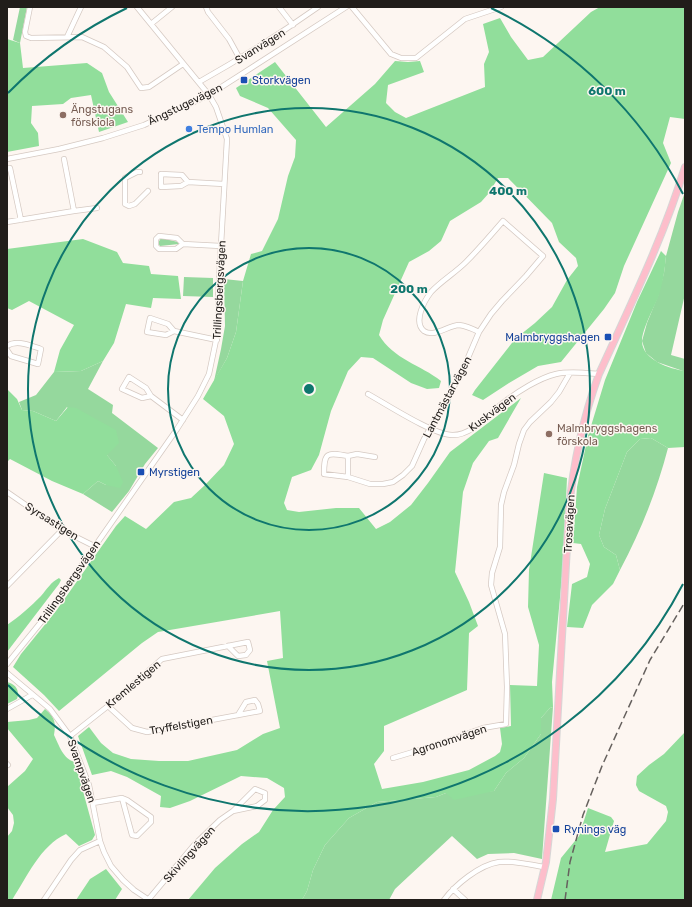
<svg xmlns="http://www.w3.org/2000/svg" width="692" height="907" font-family="Rubik,sans-serif">
<style>
.green{fill:#95d89d}
.forest{fill:#91de9b}
.lines{fill:none;stroke-linecap:round;stroke-linejoin:round}
.minor-casing{stroke:#d5c9c2;stroke-width:6}
.major-casing{stroke:#d7d6d6;stroke-width:8}
.minor{stroke:#fff;stroke-width:4.5}
.major{stroke:#fdbecb;stroke-width:6}
.rail{stroke:#66615e;stroke-width:1.5;stroke-dasharray:8 4;stroke-linecap:butt}
.ring{fill:none;stroke:#0f766e;stroke-width:2}
.transit-dot{fill:#1a4fb4;stroke:#fdf6f1;stroke-width:1.5}
.education-dot{fill:#8d6e63;stroke:#fdf6f1;stroke-width:1.5}
.shop-dot{fill:#3f7fe0;stroke:#fdf6f1;stroke-width:1.5}
.labels{text-anchor:middle;stroke-width:3;stroke-linejoin:round;paint-order:stroke}
.street-label{font-size:11px;fill:#211d1a;stroke:#fdf6f1}
.transit-label{font-size:11px;fill:#164399;stroke:#fdf6f1;text-anchor:start}
.education-label{font-size:11px;fill:#785e54;stroke:#fdf6f1;text-anchor:start}
.shop-label{font-size:11px;fill:#366cbe;stroke:#fdf6f1;text-anchor:start}
.centre{fill:#0f766e;stroke:#fdf6f1;stroke-width:2}
.ring-label{font-size:12px;text-anchor:middle;font-weight:bold;fill:#0f766e;stroke:#fdf6f1;stroke-width:3;stroke-linejoin:round;paint-order:stroke}
</style>
<rect width="100%" height="100%" fill="#fdf6f1"/>
<path class="green" d="M20 7H27L20 43 13 40Z
M685 192V294L671 355 685 359V371H683L657 362 646 353 642 341 647 323 658 296 664 273 666 256 678 212Z
M161 238 178 242 179 244 160 246 158 243Z
M184 277 213 278V297L183 296Z
M224 279 243 281 236 332 227 358 214 381 221 349 225 326Z
M103 361 88 389 113 405 112 413 158 448 145 464 129 491 112 512 83 494 98 481 106 485 116 466 67 407 56 421 33 411 22 410 19 402 36 395 54 372 81 371Z
M651 438 668 448C657 490 641 531 620 570L616 555 604 547 599 535 605 509 627 452 640 439Z
M553 707 542 859 514 853 488 854 477 859 452 836 395 889 389 900H302L307 891 313 870 325 845 349 818 377 802 436 797 446 793 494 791 506 773 524 758 541 734V718L550 708Z"/>
<path class="forest" d="M600 7H685V119L670 117 663 143 671 163 624 266 615 293 604 309 561 362 538 366 509 383 483 400 472 395 475 390 515 339 535 323 552 307 567 280 578 266 576 258 559 242 552 223 508 178H498L489 193 481 202 450 221 441 241 429 251 409 262 383 320 379 335C393 359 421 365 441 381L439 388 427 389 411 383 373 358 361 357 348 371 331 411 319 455 311 470 292 477 284 503 287 510 299 512 336 508H359L376 529 390 522 411 505 428 483 450 452 521 398 498 438 489 441 473 463 463 492 455 572 469 602 478 626 469 633 467 690 384 726V751L374 764 382 789 423 782 469 770 495 756 500 752 502 744 500 728 511 726 510 685 537 686 539 645 528 607 529 570 544 473 567 478 563 566 552 682 553 707 550 708 541 718V734L524 758 506 773 494 791 454 800 446 793 436 797 377 802 349 818 325 845 313 870 307 891 302 900H188L215 868 242 844 259 832 273 810 285 797 284 788 267 778 241 776 190 801 170 808 160 807 161 796 127 777 111 771 92 775 78 736 89 727 101 743 113 753 131 759 159 761H188L237 750 263 734 280 728 267 661 283 658 280 611 158 632 142 643 59 711 44 695 13 667 21 654 56 611 116 526 125 516 146 529 174 502 191 498 205 485 224 465 234 444 224 416 203 399 227 358 236 332 243 281 251 254 262 251 278 219 288 176 295 157 296 140 268 108 240 96 236 88 275 62 326 127 375 84 395 61 408 62 420 61 424 72 388 85 386 103 395 112 406 118 485 87 484 64 489 52 483 24 500 18 511 37 528 60 543 57 591 12Z
M7 39 20 43 23 68 87 63 102 73 109 92 128 122 99 132 91 95 71 98 63 104 32 106 31 123 38 133 39 146 7 152Z
M83 239 117 252 123 263 149 266 151 274 178 276 181 299 153 298 151 308 126 304 114 343 103 361 81 371 54 372 60 350 74 325 29 301 12 310 7 308V249Z
M661 251 666 256C665 269 663 282 659 295 655 306 641 331 642 342 643 360 670 369 685 371V447L668 448 651 438 640 439 627 452 605 509 599 535 604 547 616 555 620 570 613 584 592 605 583 628 567 627 572 584 587 577 590 564 581 544 573 543 577 487 588 436 605 380 637 302Z
M7 389 17 399 22 410 33 411 56 421 68 407 76 408 116 430 119 443 107 455 116 466 123 482 120 488 106 485 98 481 83 494 52 481 10 459 7 462Z
M59 578 61 580 59 584 7 652V625C19 617 31 606 41 596 47 589 51 582 59 578Z
M7 682C16 684 20 691 17 699L7 704Z
M45 709C55 717 56 723 54 735 59 745 63 759 75 762L95 835 92 840 79 846 66 834C40 846 27 877 12 900H7V837L12 831 14 823 13 815 7 807V787L25 771 33 759 7 728V722L29 720 37 718Z
M685 732V900H551L561 858 579 836 588 808 611 817 614 821 605 852 647 844 666 821 668 812 666 806 639 791 636 785 637 776 649 765 664 754Z
M106 869 122 889 115 900H76L90 879Z"/>
<g class="lines">
<g class="minor-casing">
<path id="minor" d="M30 7 25 32 26 36 31 38 82 37 104 47 127 67 141 88 149 87 183 64
M206 7 208 12 229 39 240 59
M279 7 293 25
M352 7 391 54 401 58H416L465 19 501 7
M151 24 172 7
M67 37 81 7
M199 82C240 59 280 34 318 7
M7 159 59 149 103 138 144 125 209 95 346 7
M64 159 74 211
M7 169 10 168 21 220
M140 172H137L125 178V204L129 206 135 204 148 191
M188 182 182 175 161 174V187L181 186 188 182 224 184
M7 222 74 211 97 208
M183 244 177 238 159 236 156 239V246L159 249H176L183 244 221 246
M174 331 168 324 150 318 147 332 166 335 174 331 217 340
M7 346C17 339 31 346 41 349L38 364 11 356 7 350
M368 394C386 404 435 436 453 435 473 435 488 414 503 403 517 392 539 378 556 374 570 371 585 373 599 374
M151 396 146 388 129 377 122 389 142 398 151 396 183 420
M348 456 357 454 375 457
M348 477V456C327 452 324 452 324 474L348 477 370 484H383L393 482 403 475 412 466 424 439 461 374 479 332 491 314 502 301 526 276 543 256 503 221C491 235 479 249 466 262 455 273 441 281 431 292 424 301 413 322 424 331 434 338 449 325 459 325 467 326 473 329 479 332
M7 492 62 530 94 546
M7 586 62 530
M7 664 46 616 177 429 198 396 209 374 219 326 218 298 227 139 216 107 209 95 137 7
M7 673 50 709 70 736 89 785 100 841 104 852 111 866 123 880 134 890 149 900
M108 706 132 728 147 732 260 711 258 704 255 700 246 702 238 715
M7 709 32 695
M70 736 108 706 162 659 248 642 250 650 246 655 238 656 228 646
M393 758 433 746 483 728 506 724 507 687 505 634 491 585 492 573 500 547 501 505 504 492 514 465 519 444 524 430 530 422 551 402 559 392 570 373
M7 764 8 765
M93 803 122 798 127 800 151 817V822L137 836 132 835 122 798
M453 889 465 900
M44 900 71 860 80 850 100 841
M148 900 195 844 220 820 233 811 255 789 265 793V800L257 806 233 811
M444 900C455 885 479 865 499 862 513 860 530 865 545 867"/>
</g>
<g class="major-casing">
<path id="major" d="M537 900 546 862 553 799 569 510C573 464 583 418 599 374 630 306 663 239 685 167"/>
</g>
<use href="#minor" class="minor"/>
<use href="#major" class="major"/>
<path class="rail" d="M565 900 570 862 583 815 602 766 650 660 685 602"/>
</g>
<g class="ring">
<circle cx="309" cy="389" r="141"/>
<circle cx="309" cy="389" r="281"/>
<path d="M683 584A422 422 0 0 1 8 685M8 93A422 422 0 0 1 127 8M491 8A422 422 0 0 1 683 194"/>
</g>
<g class="transit-dot">
<rect x="240" y="76" width="8" height="8" rx="2"/>
<rect x="604" y="333" width="8" height="8" rx="2"/>
<rect x="137" y="468" width="8" height="8" rx="2"/>
<rect x="552" y="825" width="8" height="8" rx="2"/>
</g>
<g class="education-dot">
<circle cx="63" cy="115" r="4"/>
<circle cx="549" cy="434" r="4"/>
</g>
<circle class="shop-dot" cx="189" cy="129" r="4"/>
<g class="labels">
<g class="street-label">
<text transform="translate(260 46) rotate(-32)" y="4">Svanvägen</text>
<text transform="translate(185 104) rotate(-26)" y="4">Ängstugevägen</text>
<text transform="translate(219 290) rotate(-87)" y="4">Trillingsbergsvägen</text>
<text transform="translate(447 397) rotate(-62)" y="4">Lantmästarvägen</text>
<text transform="translate(492 412) rotate(-37)" y="4">Kuskvägen</text>
<text transform="translate(52 521) rotate(32)" y="4">Syrsastigen</text>
<text transform="translate(569 524) rotate(-87)" y="4">Trosavägen</text>
<text transform="translate(69 582) rotate(-55)" y="4">Trillingsbergsvägen</text>
<text transform="translate(133 684) rotate(-40)" y="4">Kremlestigen</text>
<text transform="translate(181 725) rotate(-10)" y="4">Tryffelstigen</text>
<text transform="translate(449 740) rotate(-18)" y="4">Agronomvägen</text>
<text transform="translate(82 771) rotate(71)" y="4">Svampvägen</text>
<text transform="translate(189 854) rotate(-48)" y="4">Skivlingvägen</text>
</g>
<g class="transit-label">
<text x="252" y="84">Storkvägen</text>
<text x="600" y="341" text-anchor="end">Malmbryggshagen</text>
<text x="149" y="476">Myrstigen</text>
<text x="564" y="833">Rynings väg</text>
</g>
<g class="education-label">
<text x="71" y="113">Ängstugans<tspan x="71" dy="13">förskiola</tspan></text>
<text x="557" y="432">Malmbryggshagens<tspan x="557" dy="13">förskola</tspan></text>
</g>
<g class="shop-label">
<text x="197" y="133">Tempo Humlan</text>
</g>
</g>
<circle cx="309" cy="389" r="6" class="centre"/>
<g class="ring-label">
<text x="607" y="95">600 m</text>
<text x="508" y="195">400 m</text>
<text x="409" y="293">200 m</text>
</g>
<rect width="692" height="907" fill="none" stroke="#211d1a" stroke-width="16"/>
</svg>
